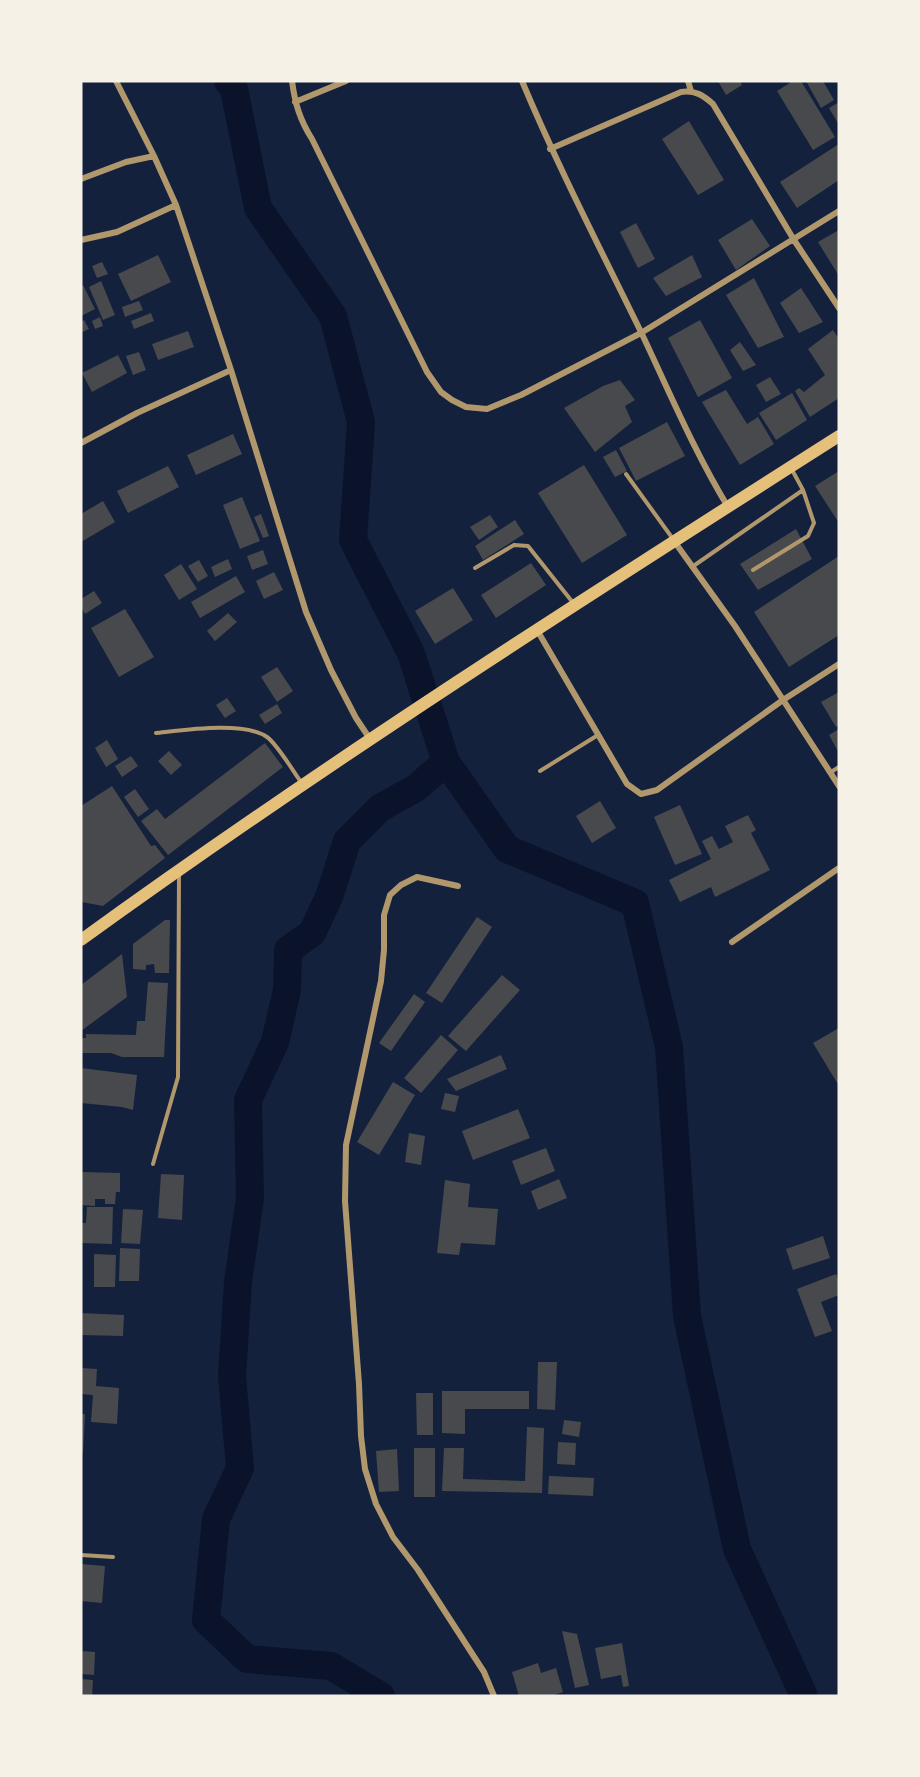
<svg xmlns="http://www.w3.org/2000/svg" width="920" height="1777" font-family="'Archivo Narrow',sans-serif">
<style>
.lines{fill:none;stroke-linecap:round;stroke-linejoin:round}
.river{stroke:#0b132b;stroke-width:28}
.building{fill:#48494c}
.service{stroke:#b1986c;stroke-width:4}
.minor{stroke:#b1986c;stroke-width:6}
.primary{stroke:#e5c07b;stroke-width:12}
</style>
<rect width="100%" height="100%" fill="#14213d"/>
<g class="lines">
<path class="river" d="M228 81 234 89 258 208 333 316 361 422 353 540 411 653 446 762 507 849 635 903 669 1047 687 1316 737 1549 804 1696
M381 1696 331 1666 247 1659 206 1620 216 1519 240 1468 232 1376 238 1282 250 1198 248 1100 275 1042 287 990 288 950 312 933 329 897 347 841 380 808 416 788 446 762"/>
</g>
<path class="building" d="M718 81H740L742 85 726 95Z
M793 81H801L835 137 813 150 777 91Z
M806 81H823L834 100 821 108Z
M839 102V125L829 108Z
M689 121 724 180 698 195 662 139Z
M839 144V180L797 208 780 182Z
M752 219 770 246 736 270 718 240Z
M636 223 655 259 638 268 620 232Z
M839 230V276L818 242Z
M158 255 171 282 131 301 118 274Z
M692 255 702 277 666 296 653 278Z
M102 262 108 274 97 278 92 266Z
M754 278 784 337 758 348 726 295Z
M101 281 115 315 103 320 89 287Z
M83 285 95 309 81 316V286Z
M801 288 823 322 799 333 780 303Z
M139 301 143 310 125 317 122 307Z
M151 313 154 321 134 329 131 321Z
M100 317 103 326 95 329 92 321Z
M84 320 89 329 82 332 81 322Z
M700 320 732 378 698 397 668 338Z
M833 330 839 339V398L810 417 795 391 799 388 804 392 825 375 808 349Z
M188 331 194 347 158 360 152 344Z
M740 342 756 365 743 371 730 350Z
M139 352 146 370 133 375 126 356Z
M118 355 127 373 92 392 82 373Z
M770 377 781 394 766 402 756 385Z
M620 380 635 400 625 406 632 422 595 452 564 408 603 386Z
M726 390 747 424 758 417 774 444 740 465 702 402Z
M792 393 807 420 776 440 759 413Z
M667 422 685 456 636 481 619 448Z
M233 434 242 454 196 475 187 455Z
M616 450 627 471 615 477 603 457Z
M584 465 627 535 582 563 538 493Z
M168 466 179 487 128 513 117 491Z
M839 471V523L815 486Z
M242 497 260 541 240 549 223 505Z
M103 501 115 522 81 542V514Z
M261 514 269 536 263 538 254 517Z
M490 515 498 527 479 540 470 527Z
M515 520 524 534 483 560 475 546Z
M796 529 812 559 758 590 740 564Z
M263 550 268 564 252 570 247 556Z
M839 556V635L789 667 754 612Z
M228 559 232 569 215 577 211 567Z
M199 560 208 576 198 582 188 566Z
M531 563 546 585 496 618 481 595Z
M181 564 197 589 179 600 164 575Z
M274 572 283 590 264 599 256 581Z
M236 576 245 592 200 618 191 602Z
M453 588 473 620 435 644 415 611Z
M94 591 102 603 85 614 81 607V599Z
M125 609 154 657 119 677 91 628Z
M228 613 237 622 215 641 207 631Z
M277 667 293 691 277 702 261 677Z
M839 692V725L836 727 821 702Z
M227 698 236 711 225 718 216 705Z
M277 704 282 713 265 724 259 715Z
M839 729V753L829 735Z
M107 740 118 759 106 767 95 748Z
M265 743 283 767 168 855 141 821 157 809 165 819Z
M169 751 182 765 171 775 158 761Z
M131 756 138 766 122 777 115 766Z
M112 786 151 846 155 845 165 858 103 906 82 902 81 806Z
M135 789 149 809 138 817 124 797Z
M600 801 616 828 592 843 576 816Z
M680 805 702 854 675 865 654 817Z
M748 815 756 830 751 833 770 870 715 897 711 887 680 902 669 880 711 859 702 841 712 836 719 849 733 842 725 826Z
M477 917 492 927 442 1003 426 993Z
M165 920H170L169 973H155L154 964 146 965V970L133 969V944Z
M122 954 127 997 81 1031V985Z
M502 975 520 990 466 1051 448 1036Z
M148 982 168 983 164 1057H122L111 1053H81V1038H86V1034L136 1035 137 1021H145Z
M414 994 425 1002 391 1051 379 1043Z
M839 1028V1086L813 1043Z
M441 1035 458 1050 421 1093 404 1078Z
M501 1055 507 1069 456 1091 447 1079Z
M81 1068 137 1075 133 1110 122 1107 81 1103Z
M393 1082 415 1095 379 1155 357 1142Z
M445 1093 459 1096 455 1112 441 1109Z
M518 1109 530 1138 473 1160 462 1131Z
M409 1133 425 1136 421 1165 405 1162Z
M546 1148 555 1171 521 1185 512 1161Z
M81 1172 120 1173V1192H116L115 1204H105V1199H95V1206L81 1205Z
M161 1174 184 1175 182 1220 158 1218Z
M559 1179 567 1198 538 1210 531 1191Z
M445 1180 470 1184 468 1207 498 1209 495 1245 461 1243 459 1255 437 1253Z
M87 1207H113L112 1244 81 1243V1223H86Z
M123 1209 143 1210 140 1244 121 1243Z
M823 1236 830 1258 793 1270 786 1249Z
M120 1248 140 1249 139 1281H119Z
M94 1254 116 1255 115 1287H94Z
M836 1274 839 1282V1295L821 1302 832 1331 815 1337 797 1289Z
M81 1313 124 1315 123 1336 81 1335Z
M538 1362H557L555 1410 537 1409Z
M81 1368 97 1369 96 1386 119 1388 117 1424 91 1422 93 1395 81 1394Z
M442 1391H529V1409H465V1434L442 1433Z
M416 1393H433V1435H417Z
M81 1414H85L83 1453H81Z
M564 1420 581 1422 579 1437 562 1434Z
M527 1427 544 1428 542 1493 442 1491 444 1448H464L463 1479 525 1481Z
M558 1442 576 1443 575 1465 557 1464Z
M414 1448H435V1497H414Z
M397 1449 399 1491 379 1492 376 1451Z
M549 1476 594 1478 593 1496 548 1494Z
M81 1564 105 1566 102 1603 81 1601Z
M562 1631 577 1634 589 1685 575 1688Z
M622 1643 629 1686 623 1687 621 1675 601 1679 595 1648Z
M81 1651 95 1652 94 1675 81 1674Z
M538 1663 541 1673 556 1668 563 1692 551 1696H519L512 1672Z
M81 1679 93 1680 92 1696H81Z"/>
<g class="lines">
<path class="service" d="M626 474 673 539
M692 567 803 490
M475 568 514 545 528 546 574 604
M753 570 808 536 814 523 803 490 791 468
M156 733C184 730 244 721 267 737 277 744 293 771 301 782
M540 771 598 735
M831 772 839 767
M153 1164 178 1077 179 874
M81 1555 113 1557"/>
<path class="minor" d="M116 81 154 156 176 205 231 370 306 612 331 670 356 718 370 739
M292 81C295 104 300 120 312 139L427 372 441 392 452 400 466 407 487 409 521 395 641 333 839 211
M522 81C558 167 600 248 641 332 669 391 694 451 728 507
M688 81 691 91
M295 102 346 81
M550 149 681 92C695 90 703 95 713 104L794 240 839 308
M81 179 126 162 154 156
M81 240 117 232 176 205
M81 443 137 413 231 370
M674 541 735 626 839 786
M537 630 627 784 641 794 657 790 783 700 839 664
M458 886 417 877 401 885 390 895 384 915V950L381 981 346 1145 345 1201 359 1384 361 1436 365 1469 376 1504 393 1537 418 1570 484 1672 494 1696
M732 942 839 868"/>
<path class="primary" d="M81 940C327 762 583 599 839 436"/>
</g>
<rect width="920" height="1777" fill="none" stroke="#f6f1e7" stroke-width="165"/>
</svg>
